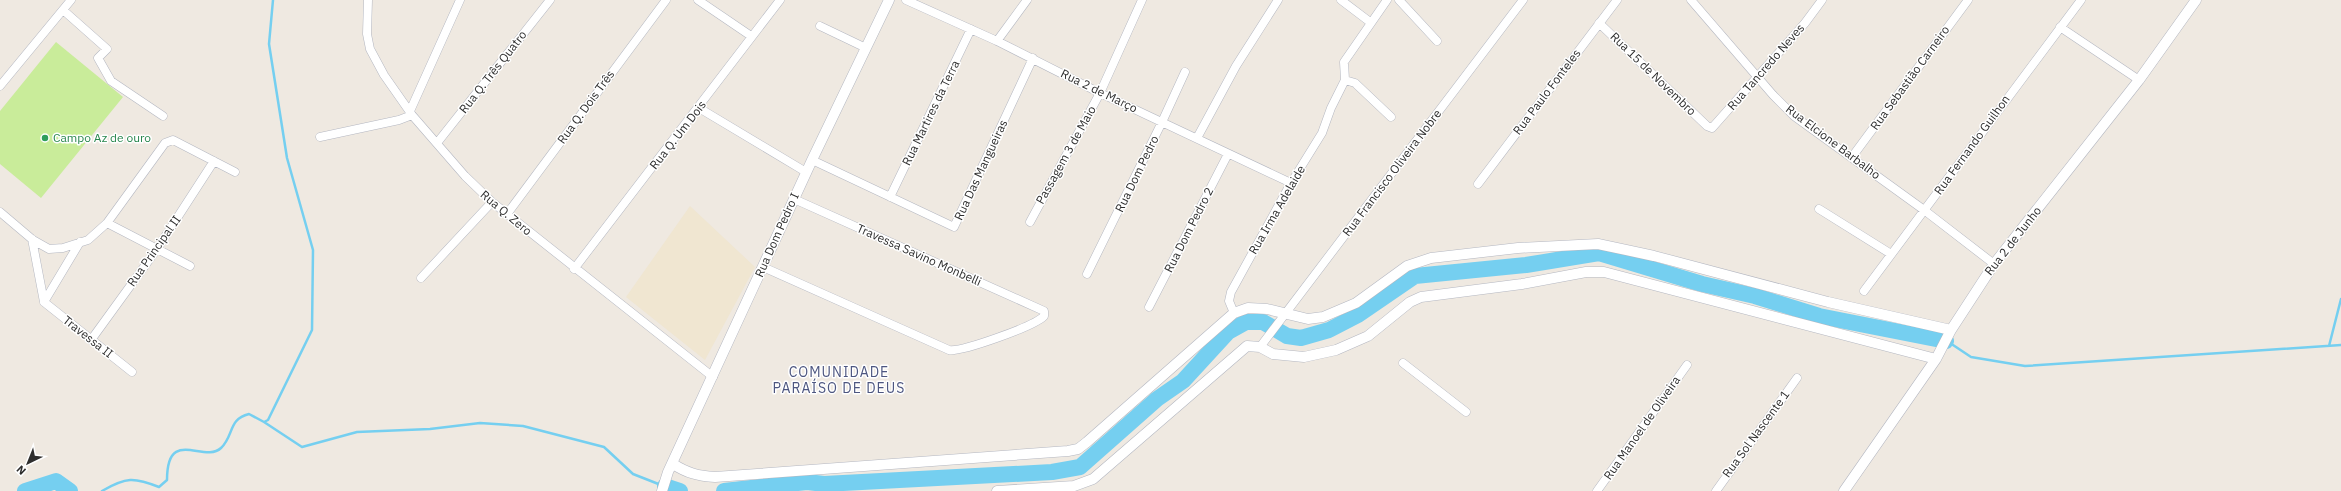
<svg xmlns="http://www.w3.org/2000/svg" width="2341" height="491" font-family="'IBM Plex Sans',sans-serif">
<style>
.education{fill:#f0e6d1}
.pitch{fill:#c9ec9a}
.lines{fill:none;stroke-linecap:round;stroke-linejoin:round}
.stream{stroke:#75cff0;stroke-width:2.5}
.river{stroke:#75cff0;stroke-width:16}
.minor-casing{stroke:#b4b7c1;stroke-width:9}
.tertiary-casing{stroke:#b4b7c1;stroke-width:11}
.minor{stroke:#fff;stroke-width:8}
.tertiary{stroke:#fff;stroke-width:10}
.leisure-dot{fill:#2e9e5b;stroke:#fff;stroke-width:1.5}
.labels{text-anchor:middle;stroke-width:3;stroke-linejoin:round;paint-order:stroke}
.street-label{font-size:12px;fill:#2e2e2e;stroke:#fff}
.leisure-label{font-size:12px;fill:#27864d;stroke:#fff;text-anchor:start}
.quarter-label{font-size:14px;letter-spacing:1px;fill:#4d5680;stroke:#fff}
</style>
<rect width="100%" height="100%" fill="#efe9e1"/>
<path class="education" d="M690 206 755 267 705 360 626 297Z"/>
<path class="pitch" d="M56 42 123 97 41 198 0 164V111Z"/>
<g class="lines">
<path class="stream" d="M1947 341 1971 357 2025 366 2341 345
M2329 346 2341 299
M264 422 302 447 357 432 430 429 480 423 523 426 604 447 633 474 661 485
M102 491C126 477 134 477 159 487L167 480C167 426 204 464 221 448 234 436 228 419 249 414L264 422 268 420 312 330 313 250 287 158 269 44 273 0"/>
<path class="river" d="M665 486 680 491
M25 491 56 481 70 491
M724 491 807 482 824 484 1052 472 1080 467 1157 399 1183 381 1228 332 1246 322H1263L1287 336 1301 338 1329 330 1358 315 1415 276 1526 265 1599 253 1702 284 1755 296 1819 316 1946 341"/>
<g class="minor-casing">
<path id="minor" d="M368 0 367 34 370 49 384 75 412 115 465 176 492 202 713 377
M698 0 751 36
M906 0 997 41 1100 93 1291 183
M1341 0 1370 22
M1399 0 1437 41
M1691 0 1773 95 1794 116 1924 210 1994 264
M63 10 107 49 98 58 111 81 163 116
M1599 23 1707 126 1712 128 1805 23 1822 0
M820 26 866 48
M2060 27 2139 80
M997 41 1027 0
M1345 80 1355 83 1391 117
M0 86 71 0
M699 108 806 172
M410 111 460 0
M320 137 399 120 412 115
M1197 138 1236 66 1278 0
M437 143 550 0
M1852 157 1968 0
M812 160 954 227 1033 58
M1478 184 1617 0
M890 197 971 29
M1819 209 1891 254
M0 212 33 240 49 249 63 248 88 240 107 223 165 143 173 140 235 172
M507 214 666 0
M1030 222 1100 93 1142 0
M107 223 190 266
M32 239 44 302
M763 267 949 350C962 352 1035 326 1044 316V311L794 199
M574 269 780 0
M1087 274 1162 122 1185 72
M421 278 492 202
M1864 291 2081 0
M44 302 132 372
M44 302 80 242
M1149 307 1228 154
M1234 313 1229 301 1231 292 1291 183 1322 133 1331 108 1345 80 1344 62 1387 0
M91 340 157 249 214 161
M1260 347 1523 0
M1403 363 1466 412
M1597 491 1687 365
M1716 491 1797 378"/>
</g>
<g class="tertiary-casing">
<path id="tertiary" d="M673 464C687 473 698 476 715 477L1068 451 1078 449 1087 442 1234 313 1248 308 1267 309 1308 319 1323 317 1356 303 1407 266 1431 258 1518 248 1598 244 1654 256 1828 302 1951 330
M662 491 668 472 812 160 889 0
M997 491 1074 486 1093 479 1247 346 1260 347 1273 354 1304 357 1336 350 1368 336 1410 302 1421 297 1522 284 1586 272H1604L1936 359
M1844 491 1936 359 1951 330 1994 264 2139 80 2196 0"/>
</g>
<use href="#minor" class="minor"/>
<use href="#tertiary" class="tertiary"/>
</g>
<circle class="leisure-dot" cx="45" cy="138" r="4"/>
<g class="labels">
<g class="street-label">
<text transform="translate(1766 67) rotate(-49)" y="4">Rua Tancredo Neves</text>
<text transform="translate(493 72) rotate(-52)" y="4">Rua Q. Três Quatro</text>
<text transform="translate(1653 74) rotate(44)" y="4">Rua 15 de Novembro</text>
<text transform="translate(1910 78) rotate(-54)" y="4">Rua Sebastião Carneiro</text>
<text transform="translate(1099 91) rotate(26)" y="4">Rua 2 de Março</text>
<text transform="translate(1547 92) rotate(-53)" y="4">Rua Paulo Fonteles</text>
<text transform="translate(586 107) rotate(-54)" y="4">Rua Q. Dois Três</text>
<text transform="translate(931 113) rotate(-64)" y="4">Rua Martires da Terra</text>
<text transform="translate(678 135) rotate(-52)" y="4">Rua Q. Um Dois</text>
<text transform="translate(1833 142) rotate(37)" y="4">Rua Elcione Barbalho</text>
<text transform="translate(1972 145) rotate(-54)" y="4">Rua Fernando Guilhon</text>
<text transform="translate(1066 155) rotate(-61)" y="4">Passagem 3 de Maio</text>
<text transform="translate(981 170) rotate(-65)" y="4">Rua Das Mangueiras</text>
<text transform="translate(1392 173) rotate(-53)" y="4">Rua Francisco Oliveira Nobre</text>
<text transform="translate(1137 174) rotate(-64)" y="4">Rua Dom Pedro</text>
<text transform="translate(1277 210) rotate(-60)" y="4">Rua Irma Adelaide</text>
<text transform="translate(506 213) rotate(40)" y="4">Rua Q. Zero</text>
<text transform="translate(1189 230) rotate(-63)" y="4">Rua Dom Pedro 2</text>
<text transform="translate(777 235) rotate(-66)" y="4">Rua Dom Pedro I</text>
<text transform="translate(2013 241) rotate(-52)" y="4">Rua 2 de Junho</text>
<text transform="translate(154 251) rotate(-55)" y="4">Rua Principal II</text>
<text transform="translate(919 255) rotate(24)" y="4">Travessa Savino Monbelli</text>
<text transform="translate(88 337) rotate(38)" y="4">Travessa II</text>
<text transform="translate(1642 428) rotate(-55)" y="4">Rua Manoel de Oliveira</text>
<text transform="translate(1756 434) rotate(-54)" y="4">Rua Sol Nascente 1</text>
</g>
<g class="leisure-label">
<text x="53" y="142">Campo Az de ouro</text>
</g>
<g class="quarter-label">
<text x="839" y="377">COMUNIDADE<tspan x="839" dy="16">PARAÍSO DE DEUS</tspan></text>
</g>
</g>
<g transform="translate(28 463) rotate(223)" stroke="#ffffff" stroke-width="3" paint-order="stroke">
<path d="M0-3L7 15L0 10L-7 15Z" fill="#2e2e2e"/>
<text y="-6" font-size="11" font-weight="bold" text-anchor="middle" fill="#2e2e2e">N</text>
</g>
</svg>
